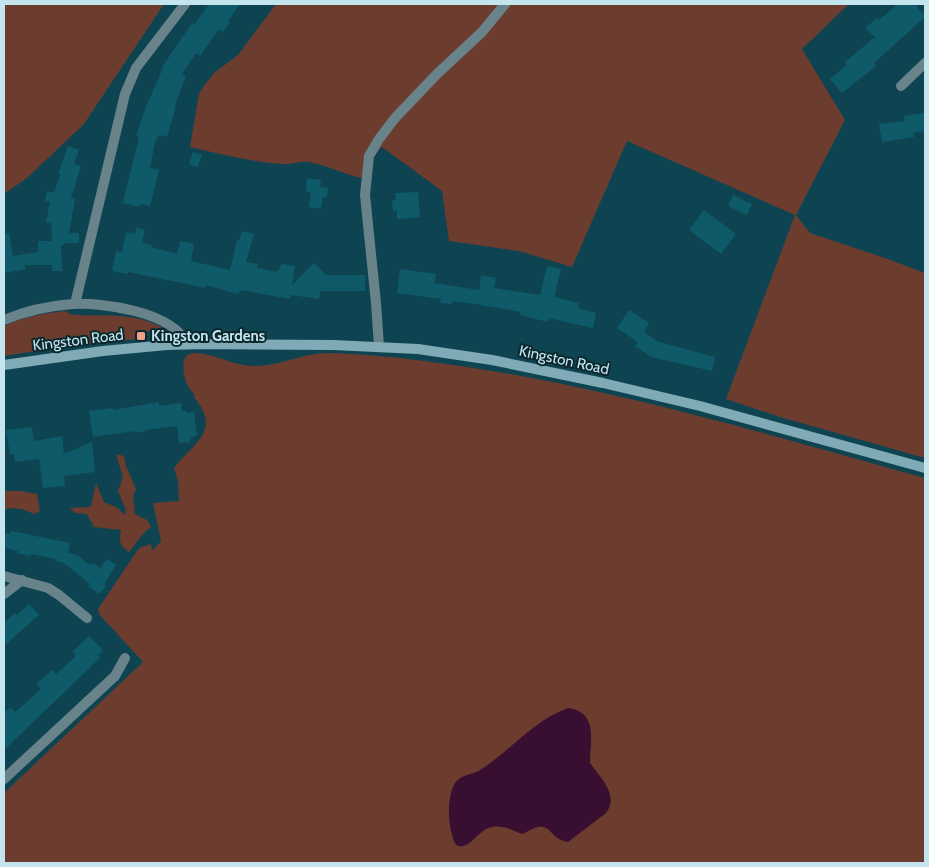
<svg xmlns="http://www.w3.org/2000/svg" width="929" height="867" font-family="Cabin,sans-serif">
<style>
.green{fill:#6c3c2f}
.water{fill:#380f30}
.building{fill:#0e5a69}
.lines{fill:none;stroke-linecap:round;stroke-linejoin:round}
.street{stroke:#69838b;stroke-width:10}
.secondary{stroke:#7faab6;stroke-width:10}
.poi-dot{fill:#f49e87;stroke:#0c282f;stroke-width:2}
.labels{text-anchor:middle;stroke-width:4;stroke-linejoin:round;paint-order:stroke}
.poi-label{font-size:15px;font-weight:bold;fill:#c5e5ee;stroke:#0c282f;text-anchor:start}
.street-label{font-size:15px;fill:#c5e5ee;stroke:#0c282f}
</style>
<rect width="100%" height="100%" fill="#0e4451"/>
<path class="green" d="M4 4H164L84 124 27 178 4 194Z
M276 4H849L802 49 845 120 796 215 810 233 888 259 925 273V458L780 417 726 399 795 215 627 141 572 267 519 251 449 241 442 191 382 147 372 158 368 170 361 178C343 174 327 165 309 162 300 161 291 165 282 164 252 162 219 154 190 147L199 94 204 86 214 73 238 55Z
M66 311 70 314 78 315C110 316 147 312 173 336L152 331 136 332V339L61 347 4 356V326C23 317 45 313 66 311Z
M193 353C214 353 233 366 255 366 280 366 305 352 330 353 394 355 458 365 521 376 658 401 791 441 925 478V863H4V793L143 662 99 614 98 609 139 548 151 544 152 551 161 541 153 503 179 501 178 481 174 468C194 442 223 431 193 396L195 395C185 384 182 374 184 360L187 355Z
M116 454 124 456 126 466 136 489 133 495 135 514 147 520 151 527C141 534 137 543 129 552 119 545 119 541 121 530L94 527 87 514 75 513 70 508 91 507 96 483 104 502 118 508 124 515 126 510 118 491 123 477Z
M4 491H20L37 494 40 511 34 514 22 509 8 508 4 512Z"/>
<path class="water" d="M568 708C599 712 590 742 590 763 599 776 620 795 606 813L568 842C546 839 553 815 523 834 512 831 505 825 492 827 478 829 469 852 456 845 448 830 446 801 454 785 458 775 472 775 480 770 510 751 534 720 568 708Z"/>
<path class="building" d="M209 4H240L228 21 230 22 223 32 219 29 200 56 196 53 182 74 186 76 175 105 176 106 167 137 159 135 155 142 150 168 159 170 150 206 141 204 140 207 123 203 139 137 136 136 145 109 163 68 162 67 192 23 195 24Z
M898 4H915L925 17 874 63 876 66 842 93 830 79 847 65 845 62 875 37 865 28 877 18 879 20Z
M924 113 925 131 913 133 914 137 882 142 879 124 905 121 904 116Z
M68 146 79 150 74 164 81 166 71 198 75 199 69 233H79V243H64V245H61L62 271H52V265H25L26 269 4 273V234L9 233 13 256 38 252V241H52L51 223 46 222 50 202 45 201 47 191 54 193 60 174H58Z
M193 152 202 155 198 167 189 164Z
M307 178 321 180 320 187 328 188 327 197H323L321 209 309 207 311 192H306Z
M418 192 420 217 397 219V211H393L392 201 396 200 395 193Z
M733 195 752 204 747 215 728 206Z
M704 210 736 234 721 254 689 230Z
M136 228 145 230 142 243 152 245 151 247 177 254 180 241 194 244 191 261 230 270 237 240 239 241 242 231 254 234 246 262 258 264 257 268 277 272V270H280L281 264 295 266 292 285 314 263 326 275H365V291H320L319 299 291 295 290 299 241 290 238 294 206 285V288L128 272V274L112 271 116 251 122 252 126 232 135 234Z
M547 266 561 269 554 297 579 303 578 308 596 313 593 328 549 318 548 322 520 315 521 312 475 304 453 301 452 304 440 303 441 299 397 293 400 269 436 274 435 283 479 290 481 275 496 278 494 288 540 295Z
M629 310 649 323 644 332 659 342 715 357 712 371 651 357 635 346 638 342 617 328Z
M159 402V406L181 403 182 411H186V413L194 412 197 436 190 437V442L179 443 177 426 145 430 146 431 135 433 134 431 93 437 89 411 113 408V410Z
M32 427 34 441 62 436 64 454 92 442 95 472 64 476 65 486 43 488 39 459 15 462 14 454H10L6 430Z
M11 531 70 543 68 553 77 555 90 565 93 563 100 568 107 559 116 565 104 584 106 586 99 594 88 586 90 584 64 563 55 561V559L31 554 30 556 17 553 18 551 4 548V533L10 534Z
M29 604 39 615 4 646V623L15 613 17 615Z
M89 636 103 650 98 655 100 658 4 750V713L10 707 15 712 21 707 41 689 36 684 52 670 56 674 74 658 76 654 73 651Z"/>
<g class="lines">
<path class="street" d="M901 86 925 63
M75 304 125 94 136 68 185 4
M4 320C25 311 48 306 72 304 103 302 173 312 187 344
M379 346 376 303 365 195 369 156 379 139 395 118 437 74 482 32 505 4
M4 576 48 588 59 595 87 618
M4 594 22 580
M4 779 115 676 125 658"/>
<path class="secondary" d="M4 365 103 351 167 345 204 344 333 345 418 349 492 360 603 383 700 406 925 468"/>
</g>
<rect class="poi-dot" x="136" y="331" width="10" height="10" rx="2.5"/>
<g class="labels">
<g class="poi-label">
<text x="151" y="341">Kingston Gardens</text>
</g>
<g class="street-label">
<text transform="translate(78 340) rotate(-7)" y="5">Kingston Road</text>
<text transform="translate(564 360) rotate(12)" y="5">Kingston Road</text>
</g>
</g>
<rect width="929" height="867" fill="none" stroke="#c5e5ee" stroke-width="10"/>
</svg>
